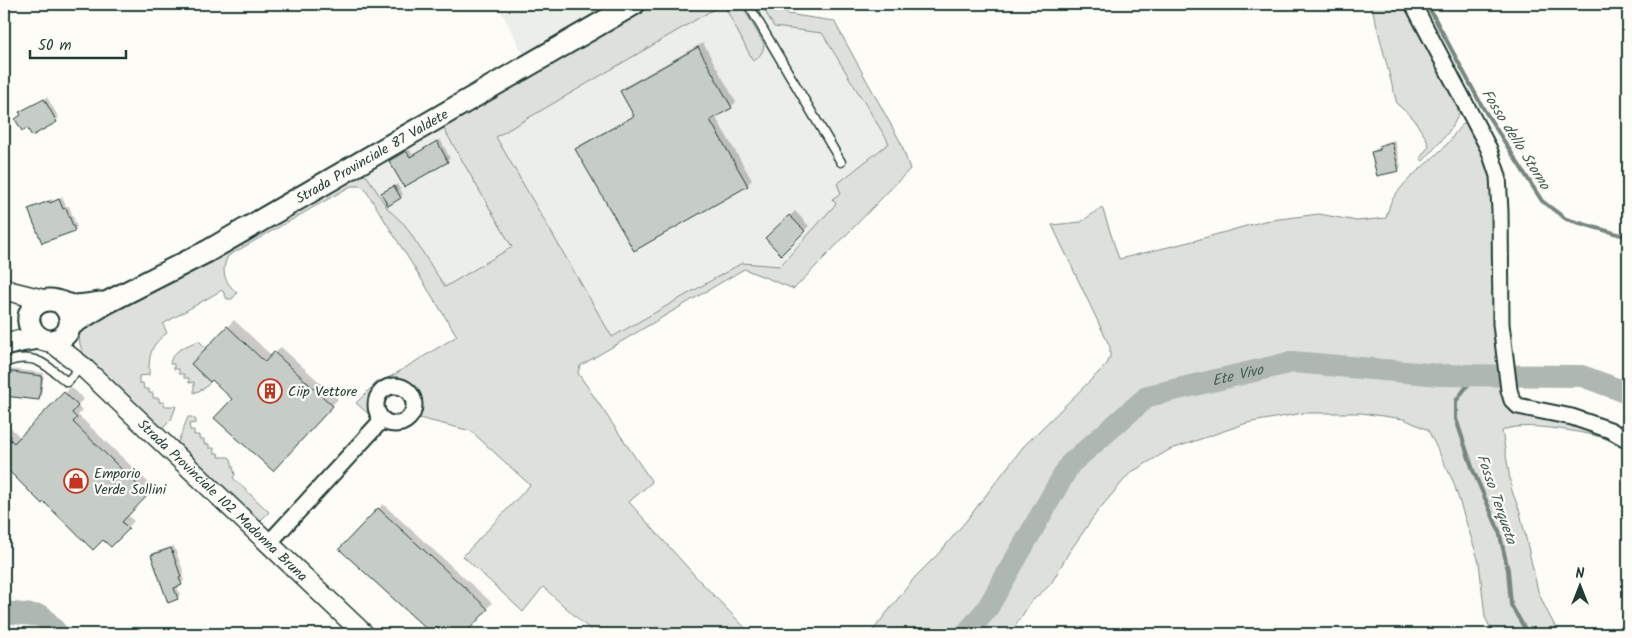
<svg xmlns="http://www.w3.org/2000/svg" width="1632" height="638" font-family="Kalam,sans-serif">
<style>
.built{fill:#eceee9}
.green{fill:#dde0db;stroke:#7e8e88}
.shadow{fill:#0003}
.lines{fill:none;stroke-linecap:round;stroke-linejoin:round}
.stream{stroke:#75877f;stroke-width:4}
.river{stroke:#aeb8b1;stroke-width:22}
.building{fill:#c6cdc7;stroke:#1f3d34}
.service-casing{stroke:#1f3d34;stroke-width:11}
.minor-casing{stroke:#1f3d34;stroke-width:19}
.tertiary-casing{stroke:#1f3d34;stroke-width:22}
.secondary-casing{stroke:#1f3d34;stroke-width:25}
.service{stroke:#fdfcf7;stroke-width:8}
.minor{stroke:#fdfcf7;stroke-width:15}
.tertiary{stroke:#fdfcf7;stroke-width:19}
.secondary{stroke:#fdfcf7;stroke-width:21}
.labels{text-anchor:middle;stroke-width:4.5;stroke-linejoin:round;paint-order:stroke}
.street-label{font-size:14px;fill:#1f3d34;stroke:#fdfcf7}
.poi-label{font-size:14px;fill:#1f3d34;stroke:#fdfcf7;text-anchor:start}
.water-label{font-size:15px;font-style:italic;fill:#435c53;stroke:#fdfcf7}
</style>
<rect width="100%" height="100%" fill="#fdfcf7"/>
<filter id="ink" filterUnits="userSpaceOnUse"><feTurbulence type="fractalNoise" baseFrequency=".02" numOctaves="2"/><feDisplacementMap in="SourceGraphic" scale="10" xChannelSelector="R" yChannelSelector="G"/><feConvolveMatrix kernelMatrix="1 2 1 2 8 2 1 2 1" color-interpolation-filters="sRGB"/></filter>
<g filter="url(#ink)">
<path class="built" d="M497 4H761L774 27 821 33 889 143 837 183 841 193 836 204 779 266 742 263 575 358 513 248 445 287 405 225 388 209 367 176 349 163 526 59Z"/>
<path class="green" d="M647 4H741L764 44C763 53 760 56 753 61L725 7 721 5 496 137 612 337 742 263 780 266 836 204 832 199 841 193 837 184 889 143 822 33 774 27 761 4H784L787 14 834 21 901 143 910 169 794 289 744 269 580 366 578 373 652 482 629 502 697 578 751 634H595L543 587 523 612 463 556 530 485 471 431 419 418C420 411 422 402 419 395 410 366 359 382 374 415L372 417 356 403 377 382 390 377 457 336 365 189 361 186H351L228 256C220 272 225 282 237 293L232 299H227L222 290 163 324 167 333C150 345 149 355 149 375L139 376V383H143L144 389H149V393H153V398H159V402H164V406H176L171 420 159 432 85 356C79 346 77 337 83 327L358 174 367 176 388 209 405 225 445 287 512 247 441 124Z
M1371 4H1409L1461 108C1454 130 1438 144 1423 161L1420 158 1429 146 1426 138 1413 118 1397 104Z
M1466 122 1493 169 1497 276 1517 413 1574 425 1628 445V451C1620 447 1612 441 1604 438 1584 432 1519 420 1502 431L1512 491 1520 512 1538 591 1545 607 1559 634H1493L1485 617 1479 562 1453 481 1428 430 1404 419 1361 413H1303L1247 423 1169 450 1130 473 1097 512 1068 554 1051 584 1031 602 1010 634H870L915 577 940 552 966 521 1023 447 1107 364 1110 357V347L1052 225 1081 222 1102 207 1119 259 1193 241 1264 221 1319 214 1357 221 1386 218C1388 212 1389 205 1392 200 1406 177 1431 162 1449 142 1454 135 1459 126 1466 122Z
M199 341 206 348 191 364 210 382 205 388 194 393V382L189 383V378H184V374H179V369H174V364H170C171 351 187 345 199 341Z
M188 417H192L196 420V423L189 424 190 430H194V435H199V439H204V444H209V448H214V453H218L219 457H229L231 459 235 475 233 478 269 512 256 525 176 447Z"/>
<path class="shadow" d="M703 43 736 102 731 107 715 116 752 180 747 185 577 149 582 144 635 115 621 91 626 86Z
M47 97 59 118 32 135 21 112Z
M440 139 450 158 404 186 390 161 409 149 413 155Z
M1395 140 1401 167 1398 170 1373 152 1376 149 1380 148V146L1383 143Z
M397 184 403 194 401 197 382 194Z
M62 197 66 206H69L77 227 74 230 30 209 33 207 52 199 53 201Z
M795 211 809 226 781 253 767 238Z
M234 320 272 356 281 347 338 399 279 463 234 399 227 327Z
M10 369 44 373 41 396 38 399 4 394 7 372Z
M71 387 84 399 77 405 83 411 78 415 154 488 128 515 134 521 111 546 103 538 44 500 42 502 4 465V423L5 422 21 438Z
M383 504 492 603 464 634H434L341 549Z
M174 546 184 573 182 574 184 581 177 586 180 595 177 598 152 555 155 552Z"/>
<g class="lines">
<path class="stream" d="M1427 4 1483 108 1542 201 1566 219 1628 237
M1475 375 1456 401V419L1473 470 1499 531 1508 570 1511 605 1528 634"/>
<g class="river">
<path d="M4 612 42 616 58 634"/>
<path id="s1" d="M966 634 987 609 1070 464 1148 396 1293 362 1440 375 1582 376 1628 393"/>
</g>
</g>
<path class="building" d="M698 47 732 108 710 120 748 186 634 251 575 149 634 116 620 91Z
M44 99 57 122 32 136 27 128 22 131 15 119 21 115 19 112Z
M437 141 448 162 404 187 389 161 406 151 410 157Z
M1392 142 1399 171 1377 176 1371 152 1380 150 1379 146Z
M394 186 401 198 388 206 381 193Z
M59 199 63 209 66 208 75 231 42 243 28 209 49 201 50 203Z
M789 215 805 231 781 255 765 238Z
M227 326 265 362 274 352 333 406 273 471 214 418 232 399 212 380 210 382 191 364Z
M5 371 42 376 39 400 4 396Z
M64 392 78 406 72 413 77 418 73 422 148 495 122 522 129 529 111 547 103 540 93 550 44 502 42 504 4 466V434L14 443Z
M378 508 488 609 465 634H432L339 549Z
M171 548 181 577 179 578 182 585 174 588 178 599 168 603 151 555Z"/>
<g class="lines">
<g class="service-casing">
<path id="service" d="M748 4 841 162
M4 363C34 351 45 364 67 382L82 366"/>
</g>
<g class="minor-casing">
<path id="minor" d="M1413 4 1489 149 1498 176 1500 211 1501 324 1509 390 1512 400 1518 406 1572 417 1610 430 1628 440
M376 405a19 19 0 1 1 38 0a19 19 0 1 1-38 0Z
M269 543 382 420"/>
</g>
<g class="tertiary-casing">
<g id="tertiary">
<path d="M4 287 9 291 45 300"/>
<path id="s2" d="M50 341 82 366 364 634"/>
</g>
</g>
<g class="secondary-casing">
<g id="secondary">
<path d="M62 304C73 314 74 331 59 339 37 349 17 318 37 304 50 295 61 304 74 306 83 306 92 304 101 303"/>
<path id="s3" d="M70 325 106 303 208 251 634 4"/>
<path d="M4 345 21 341 40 338"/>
</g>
</g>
<use href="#service" class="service"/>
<use href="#minor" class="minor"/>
<use href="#tertiary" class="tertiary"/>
<use href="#secondary" class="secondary"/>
</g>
</g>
<defs>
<g id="building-ring" transform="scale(1.25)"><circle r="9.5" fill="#fdfcf7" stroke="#c8321e" stroke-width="1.5"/><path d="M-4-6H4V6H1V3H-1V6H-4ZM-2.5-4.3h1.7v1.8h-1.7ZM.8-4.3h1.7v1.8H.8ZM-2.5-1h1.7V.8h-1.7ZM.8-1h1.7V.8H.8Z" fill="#c8321e"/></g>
<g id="shop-ring" transform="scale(1.25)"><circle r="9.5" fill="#fdfcf7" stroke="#c8321e" stroke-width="1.5"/><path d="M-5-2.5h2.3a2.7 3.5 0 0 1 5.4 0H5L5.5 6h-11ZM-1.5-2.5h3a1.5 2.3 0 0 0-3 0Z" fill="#c8321e"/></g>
</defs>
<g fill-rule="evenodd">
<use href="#building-ring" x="270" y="391"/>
<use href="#shop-ring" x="76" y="481"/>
</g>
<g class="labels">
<g class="street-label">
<text dy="5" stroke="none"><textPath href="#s3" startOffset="346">Strada Provinciale 87 Valdete</textPath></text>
<text dy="5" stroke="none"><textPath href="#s2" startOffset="235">Strada Provinciale 102 Madonna Bruna</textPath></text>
</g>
<g class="poi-label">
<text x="288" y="396">Ciip Vettore</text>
<text x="94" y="478">Emporio<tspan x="94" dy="16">Verde Sollini</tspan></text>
</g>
<g class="water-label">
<text transform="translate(1516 139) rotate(58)" y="5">Fosso dello Storno</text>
<text dy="5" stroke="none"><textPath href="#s1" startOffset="395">Ete Vivo</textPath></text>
<text transform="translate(1497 499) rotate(71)" y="5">Fosso Terqueta</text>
</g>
</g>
<rect width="1632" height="638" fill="none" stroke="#fdfcf7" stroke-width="20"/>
<rect x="10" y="10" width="1612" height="618" fill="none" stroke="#1f3d34" stroke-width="2" filter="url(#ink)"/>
<g transform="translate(1580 586)" stroke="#fdfcf7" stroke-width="4" paint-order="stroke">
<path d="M0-4L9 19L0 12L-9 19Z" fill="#1f3d34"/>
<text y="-8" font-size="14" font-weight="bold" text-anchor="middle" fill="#1f3d34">N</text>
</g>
<path d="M30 50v8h96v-8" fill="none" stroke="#1f3d34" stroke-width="2.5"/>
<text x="38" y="50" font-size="15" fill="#1f3d34" stroke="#fdfcf7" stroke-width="4" paint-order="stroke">50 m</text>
</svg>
